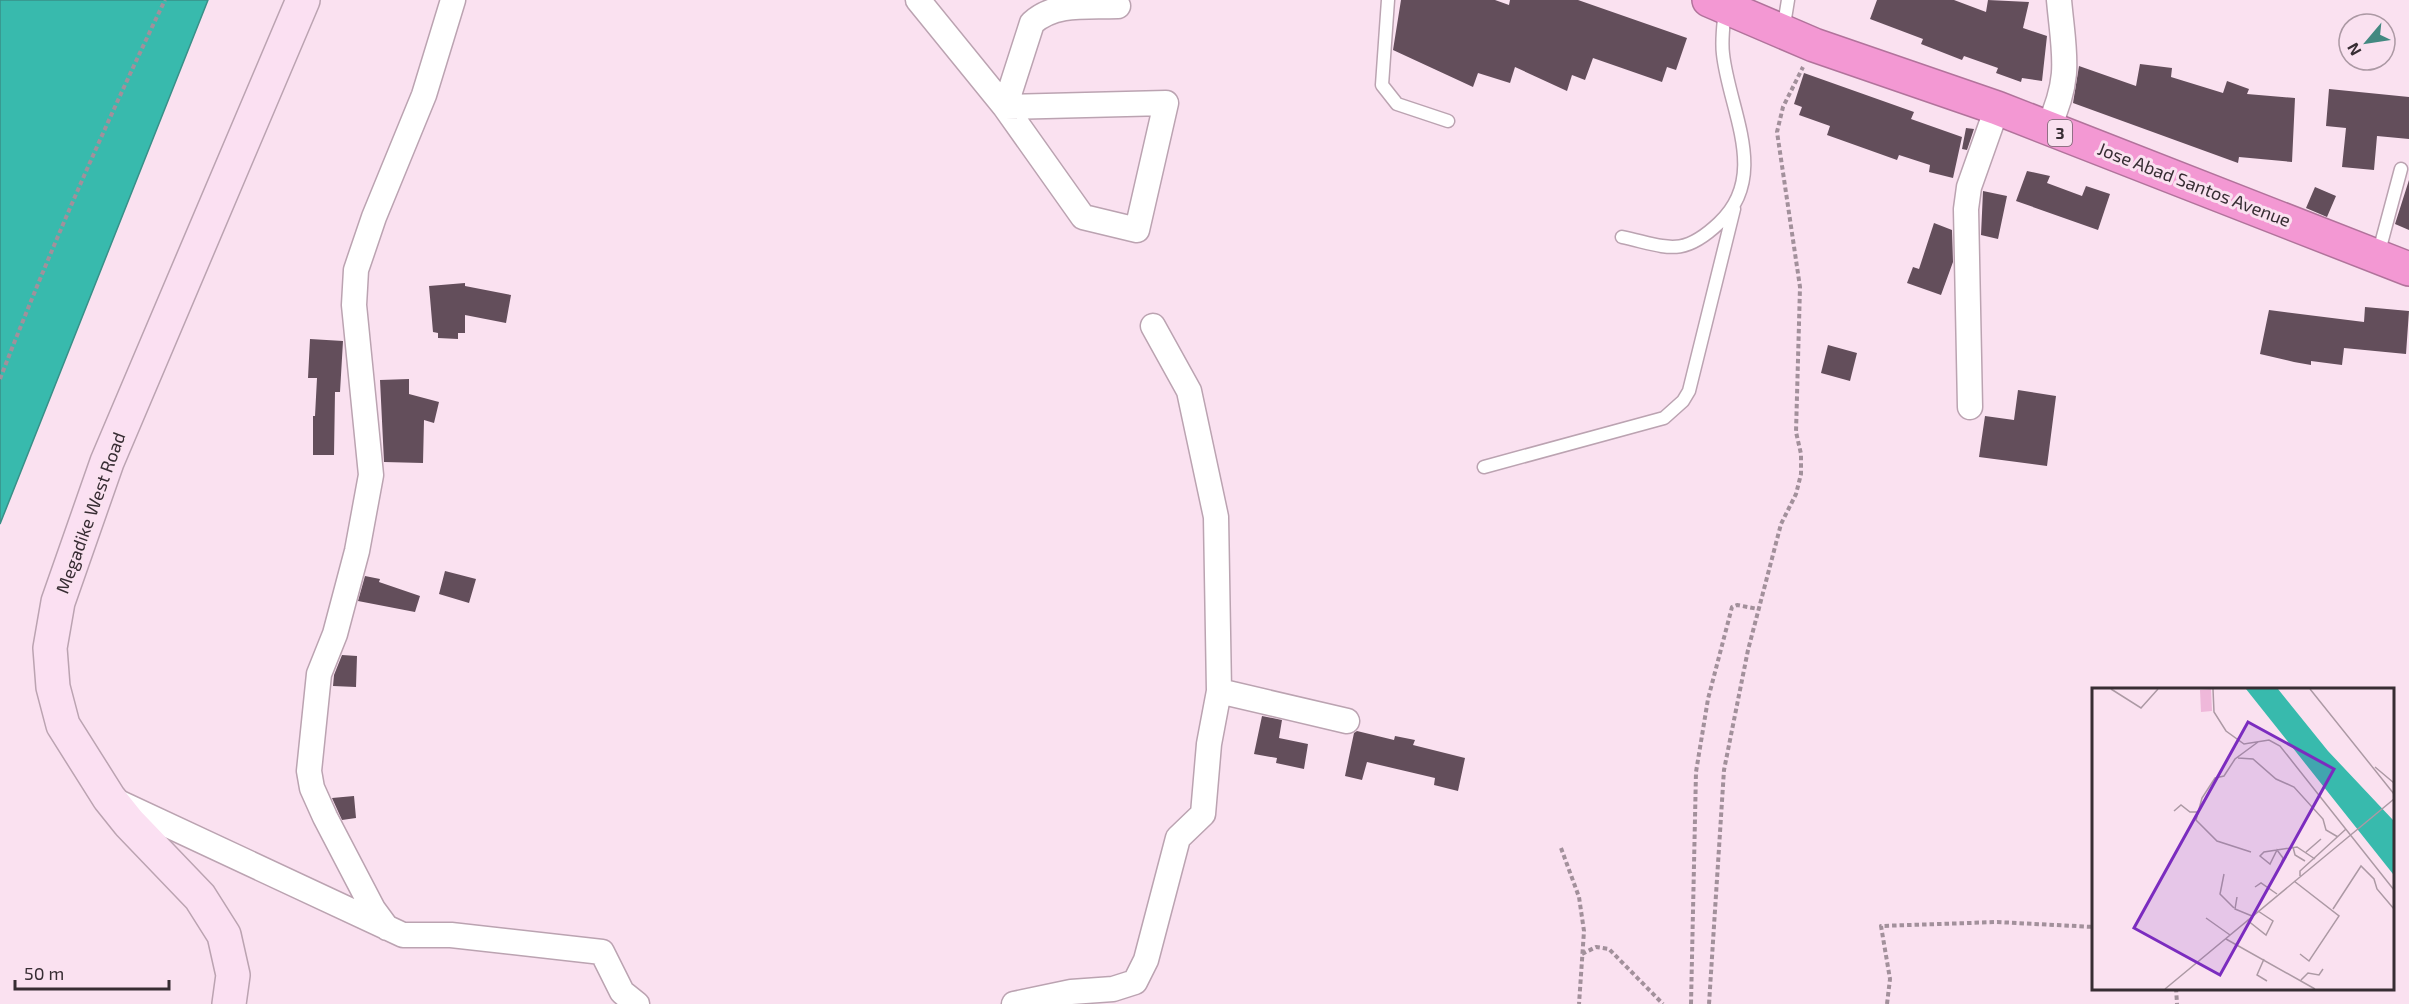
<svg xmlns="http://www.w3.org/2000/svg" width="2409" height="1004" font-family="'Exo 2',sans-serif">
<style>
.water{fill:#38baad;stroke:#389088;stroke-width:1.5}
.building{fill:#634e5b}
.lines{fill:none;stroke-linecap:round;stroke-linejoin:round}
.lane-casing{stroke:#bba3b1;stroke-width:15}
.street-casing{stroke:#bba3b1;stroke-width:27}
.secondary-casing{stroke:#bba3b1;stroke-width:36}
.highway-casing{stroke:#b1739b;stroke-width:36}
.path{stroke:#a2909b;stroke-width:4;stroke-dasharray:4.5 3;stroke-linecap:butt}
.lane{stroke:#fff;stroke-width:12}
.street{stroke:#fff;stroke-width:24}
.secondary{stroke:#fbe0f2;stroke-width:33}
.highway{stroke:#f398d3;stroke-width:33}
.labels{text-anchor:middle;stroke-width:6;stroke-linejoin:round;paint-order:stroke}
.shield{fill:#fae1f0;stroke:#72636c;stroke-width:1.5}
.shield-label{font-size:16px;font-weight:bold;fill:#372d33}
.street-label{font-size:18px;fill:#372d33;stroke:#fae1f0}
.inset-road{fill:none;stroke:#ac99a4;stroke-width:1.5}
.view{fill:#7b2cbf;fill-opacity:0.15;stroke:#7b2cbf;stroke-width:3}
.inset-edge{fill:none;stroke:#372d33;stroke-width:3}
</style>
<rect width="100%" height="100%" fill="#fae1f0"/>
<path class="water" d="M0 0H208L0 524Z"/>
<path class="building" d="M1401 0H1495L1509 5 1510 0H1578L1687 38 1676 70 1667 67 1662 82 1593 58 1585 80 1572 75 1567 91 1515 67 1510 83 1478 73 1473 87 1393 50Z
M1877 0H1954L1986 12 1988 0 2029 2 2023 28 2047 36 2042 81 2022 78 2021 82 1996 73 1998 68 1964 56 1962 60 1921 44 1923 39 1870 19Z
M2140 64 2172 68 2171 77 2223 93 2227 81 2249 89 2247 94 2295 98 2292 162 2239 157 2238 163 2073 103 2079 66 2136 86Z
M1804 73 1914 112 1911 119 1962 137 1953 178 1929 172 1930 165 1899 155 1897 160 1827 135 1830 126 1799 115 1802 107 1794 104Z
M2329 89 2409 97V139L2377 136 2374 170 2342 167 2346 128 2326 126Z
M1966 128 1974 129 1967 150 1962 149Z
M2027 171 2050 176 2047 183 2082 196 2086 186 2110 194 2098 230 2016 201Z
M2409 180V230L2395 224Z
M2315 187 2336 196 2327 217 2306 208Z
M1983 191 2007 196 1998 239 1981 235Z
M1934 223 1952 230 1953 262 1941 295 1907 283 1913 267 1919 269Z
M465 283V286L511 295 506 323 465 315V333H458V339L438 338V333L433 332 429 286Z
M2365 307 2409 311 2406 354 2344 348 2342 365 2311 361V365L2294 362 2260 354 2269 310 2364 322Z
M310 339 343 341 340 392H335L334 455H313V416H315L317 378H308Z
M1828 345 1857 353 1850 381 1821 373Z
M409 379V394L439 402 434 423 424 420 423 463 384 462 380 380Z
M2018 390 2056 396 2047 466 1979 457 1985 416 2014 420Z
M445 571 476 579 469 603 439 594Z
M365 576 380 579 379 582 420 596 415 612 358 601Z
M342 655 357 656 356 687 333 686 334 675Z
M1262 716 1282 720 1279 738 1308 744 1304 769 1276 763 1277 758 1254 754Z
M1357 731 1394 740 1395 736 1415 740 1413 745 1465 758 1458 791 1434 785 1435 778 1367 762 1362 780 1345 776 1354 733Z
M354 796 356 818 342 820 332 798Z"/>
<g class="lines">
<g class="lane-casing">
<path id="lane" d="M1388 0 1382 85 1397 104 1448 121
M1783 31 1788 0
M1622 237C1668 247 1682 258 1719 223 1770 176 1729 110 1723 54 1721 39 1724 22 1725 8
M2378 255 2401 169
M1484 467 1664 418 1683 401 1689 391 1734 209"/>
</g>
<g class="street-casing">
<path id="street" d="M918 0 1005 107 1083 217 1137 230 1166 103 1005 107 1032 23C1055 2 1088 7 1118 6
M2048 128C2072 76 2064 55 2059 0
M1970 407 1966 209 1969 187 1997 108
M1219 691 1347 721
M114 800 403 935H451L602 952 622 992 637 1004
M387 928 373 909 325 817 312 788 309 771 319 674 335 634 357 551 371 475 354 305 356 270 374 217 424 95 453 0
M1014 1004 1071 992 1113 989 1135 982 1146 960 1178 838 1203 814 1209 744 1219 691 1216 517 1189 391 1153 326"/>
</g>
<g class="secondary-casing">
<path id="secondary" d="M229 1004 233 975 224 935 200 897 129 823 109 798 63 725 53 687 50 648 58 602 107 462 303 0"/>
</g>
<g class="highway-casing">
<path id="highway" d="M1709 0 1814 45 1997 108 2409 269"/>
</g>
<path class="path" d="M0 379C50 250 105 125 165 0
M1561 848 1579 897 1584 931 1579 1004
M1582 954 1596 947 1609 949 1663 1004
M2176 988 2177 1004
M1691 1004 1696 772 1708 699 1732 607 1737 605 1758 609
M1709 1004 1724 770 1748 650 1781 524 1796 494 1801 474V454L1796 432 1800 287 1777 132 1783 107 1803 67
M1887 1004 1890 979 1881 926 1997 922 2094 927"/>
<use href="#lane" class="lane"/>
<use href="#street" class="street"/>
<use href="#secondary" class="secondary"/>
<use href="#highway" class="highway"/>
</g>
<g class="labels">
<rect class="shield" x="2048" y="120" width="24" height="26" rx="4.5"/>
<g class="shield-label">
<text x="2060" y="139">3</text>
</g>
<g class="street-label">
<text transform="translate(2194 185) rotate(21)" y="6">Jose Abad Santos Avenue</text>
<text transform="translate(91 513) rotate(-70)" y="6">Megadike West Road</text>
</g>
</g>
<g transform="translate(2092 688)">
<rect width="302" height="302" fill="#fae1f0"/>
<path d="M119 1 120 23 109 24 108 2Z" fill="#efb8da"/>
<path d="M154 1H186L236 63 301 132V186Z" fill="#38baad"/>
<path class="inset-road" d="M19 1 49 20 66 1M121 1 122 24 134 43 152 56 177 52 188 58 302 202M218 1 302 106M146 70 161 71 184 91 202 99 231 131 234 142 246 149M283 79 302 95M82 123 89 117 98 124H107M201 159 203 167 213 173M159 164 125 153 104 132 110 110 123 90 132 88 143 71 166 54M214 164 229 151M189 177 191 170 185 162 178 176 168 168 172 164 205 159 223 171M132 186 128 206 142 220M208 188V183L254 141M202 193 247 228 217 273 208 266M163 199 169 195 185 206M145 209 143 221 160 228M241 221 269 178 282 191 285 201 302 221M114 230 138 247M155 232 174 247 181 233 166 223M134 251 223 301M172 271 165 287 175 293M209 292 216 285 227 287 231 281M73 301 302 111"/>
<path class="view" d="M156 34 242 81 128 287 42 240Z"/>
<rect width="302" height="302" class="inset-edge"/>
</g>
<g transform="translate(2367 42) rotate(241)"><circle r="28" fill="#fae1f0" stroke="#ac99a4" stroke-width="1.5"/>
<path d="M0-4.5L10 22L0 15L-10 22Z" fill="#438981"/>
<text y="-9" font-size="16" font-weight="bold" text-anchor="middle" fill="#372d33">N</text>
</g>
<path d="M15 980v9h154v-9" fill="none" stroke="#372d33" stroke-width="3"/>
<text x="24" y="980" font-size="18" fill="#372d33" stroke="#fae1f0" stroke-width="4.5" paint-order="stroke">50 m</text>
</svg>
